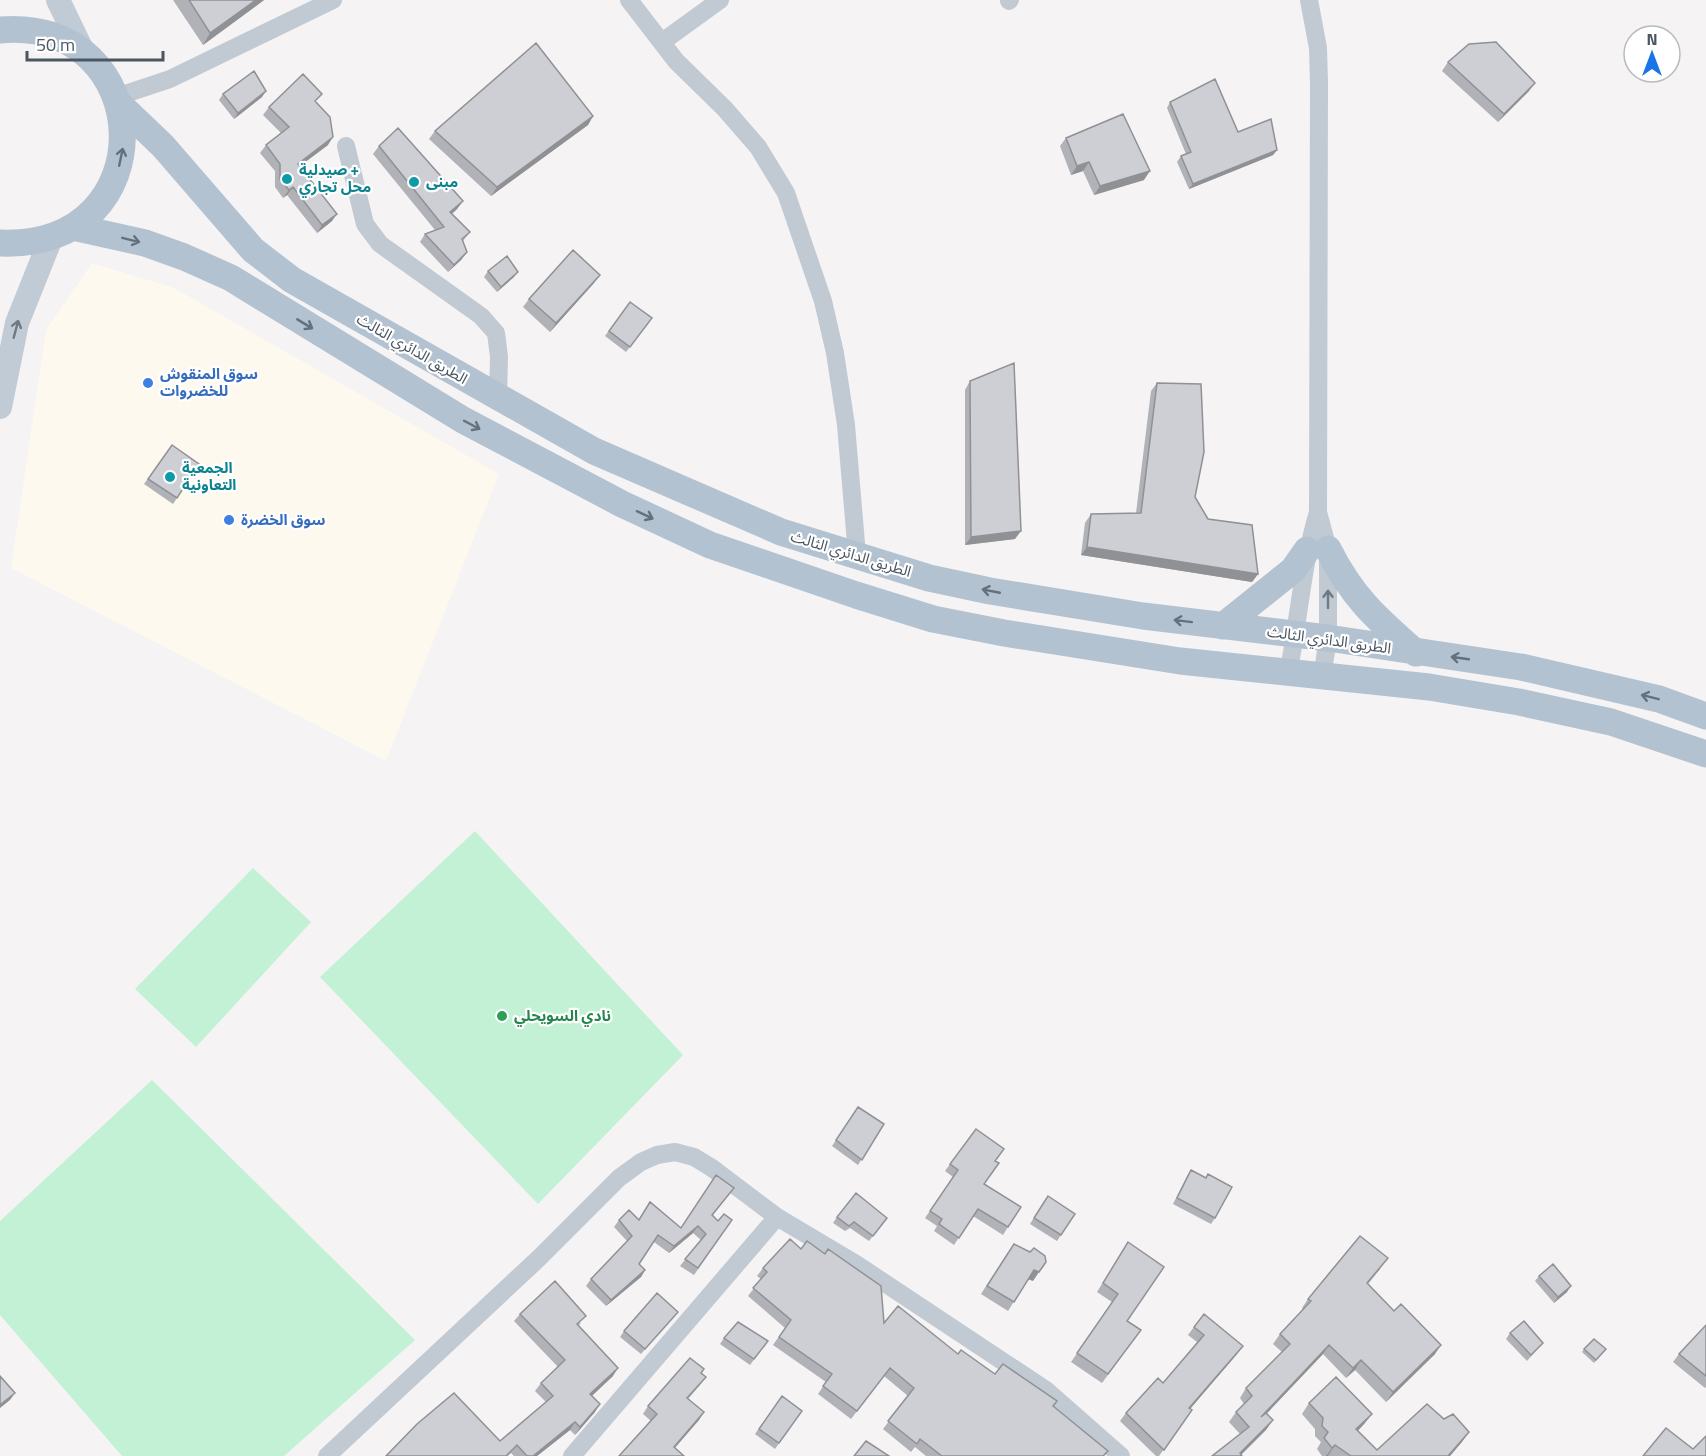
<svg xmlns="http://www.w3.org/2000/svg" width="1706" height="1456" font-family="'Titillium Web','Noto Sans Arabic',sans-serif">
<style>
.commercial{fill:#fdf9ef}
.green{fill:#c3f1d5}
.lines{fill:none;stroke-linecap:round;stroke-linejoin:round}
.street{stroke:#c1cad2;stroke-width:18}
.secondary{stroke:#c1cbd6;stroke-width:24}
.primary{stroke:#b3c2d1;stroke-width:27}
.wall{fill:#b0b2b7}
.shaded-wall{fill:#909195}
.building{fill:#cdcfd5;stroke:#909195;stroke-width:1.5}
.oneway{stroke:#64717d}
.oneway2{stroke:#6e7984}
.oneway3{stroke:#6e7983}
.culture-dot{fill:#0f9aa8;stroke:#fff;stroke-width:2}
.shop-dot{fill:#3f7fe0;stroke:#fff;stroke-width:2}
.leisure-dot{fill:#2e9e5b;stroke:#fff;stroke-width:2}
.labels{text-anchor:middle;stroke-width:4.5;stroke-linejoin:round;paint-order:stroke}
.culture-label{font-size:15px;font-weight:bold;fill:#0d838f;stroke:#fff;text-anchor:start}
.street-label{font-size:15px;fill:#4a5661;stroke:#fff}
.shop-label{font-size:15px;font-weight:bold;fill:#366cbe;stroke:#fff;text-anchor:start}
.leisure-label{font-size:15px;font-weight:bold;fill:#27864d;stroke:#fff;text-anchor:start}
</style>
<rect width="100%" height="100%" fill="#f5f3f3"/>
<path class="commercial" d="M92 263 174 288 499 474 386 761 11 568 46 330Z"/>
<path class="green" d="M475 831 683 1055 538 1204 320 977Z
M253 868 311 922 196 1047 135 989Z
M152 1080 415 1340 284 1456H122L0 1315V1221Z"/>
<g class="lines">
<path class="street" d="M629 0 676 61 725 109 758 147 786 193 823 301 835 353 846 425 857 555
M1309 0 1318 48 1319 83 1318 512 1328 549V638L1322 678
M1009 1 1010 0
M662 42 720 0
M116 97 170 79 333 0
M346 146 365 224 380 244 481 316 496 333 499 357 498 398
M1288 674C1299 620 1302 565 1318 512
M327 1456 539 1258 619 1178 641 1162 657 1155 675 1152 694 1157 712 1168 777 1217 856 1264 1046 1390 1121 1456
M572 1456 777 1217"/>
<path class="secondary" d="M58 0 83 52
M0 407 17 323 51 238"/>
<path class="primary" d="M0 30C158 16 168 250 0 243
M119 104 163 146 253 250 292 280 594 451 781 532 929 578 990 591 1143 616 1328 638 1521 667 1659 699 1706 716
M73 227 145 243 184 257 231 278 463 420 622 504 710 545 856 595 933 619 1004 633 1180 661 1429 687 1519 702 1611 722 1706 754
M1328 549C1352 597 1376 618 1416 653
M1223 626 1293 570 1307 550"/>
</g>
<path class="wall" d="M173 0H264L203 45Z
M1448 62 1529 91 1498 122 1442 71Z
M223 94 262 97 234 119 219 100Z
M317 102 328 145 300 166 332 221 317 233 287 195 283 198 275 187V171L260 153 266 145 281 133 263 115 269 107Z
M1170 102 1238 132 1277 150 1273 155 1189 189 1177 162 1181 156 1186 154 1167 108Z
M593 116 588 125 491 196 429 139 435 131Z
M1066 138 1144 180 1094 195 1083 171 1071 175 1060 146Z
M379 146 463 201 457 209 452 214 470 232 463 241 467 252 461 260 448 272 420 242 425 234 435 230 373 154Z
M488 271 514 277 497 292 484 277Z
M594 283 550 332 523 307 529 299Z
M630 302 652 318 626 352 605 336Z
M970 381 1015 539 965 545V390Z
M1157 383 1195 497 1208 519 1258 574 1252 582 1081 555 1085 523 1091 514 1136 513 1151 391Z
M172 445 199 464 173 504 144 484Z
M858 1107 884 1124 858 1165 832 1146Z
M995 1161 984 1184 1008 1227 1003 1235 973 1216 954 1245 934 1231 937 1226 925 1218 953 1177 945 1171 950 1164Z
M1191 1170 1205 1178 1208 1174 1215 1218 1211 1224 1173 1204 1187 1176Z
M734 1188 713 1215 718 1221 732 1220 694 1275 680 1266 701 1240 693 1233 669 1253 654 1242 639 1264 645 1270 641 1277 606 1306 586 1286 591 1279 627 1241 614 1227 619 1220 639 1219 650 1202 680 1228Z
M1044 1201 1075 1214 1057 1241 1030 1224Z
M837 1217 887 1218 869 1241 850 1228 845 1231 833 1223Z
M1128 1242 1127 1321 1141 1330 1102 1383 1071 1362 1112 1302 1097 1292Z
M1008 1252 1033 1281 1028 1279 1008 1311 981 1294Z
M763 1268 884 1323 958 1354 1053 1406 1108 1451 1104 1456H926L915 1447 911 1452 883 1429 908 1396 884 1376 851 1419 818 1394 826 1382 773 1345 785 1328 748 1296 761 1279 757 1276Z
M1381 1268 1368 1284 1435 1354 1386 1402 1355 1370 1346 1378 1323 1354 1267 1413 1266 1430 1212 1456 1240 1434 1229 1422 1236 1412 1244 1404 1240 1398 1246 1388 1282 1352 1273 1344 1280 1334 1303 1310 1302 1308 1308 1299Z
M1539 1276 1567 1292 1554 1303 1535 1281Z
M520 1314 581 1323 578 1326 613 1376 592 1396 595 1412 575 1435 570 1430 537 1456H514L511 1453 508 1456H386L500 1441 546 1402 535 1391 541 1383 558 1367 514 1321Z
M674 1317 641 1354 620 1337 624 1331Z
M1706 1325V1387L1705 1388 1673 1362 1679 1354Z
M1194 1327 1237 1354 1190 1409 1192 1410 1159 1456H1156L1120 1421 1126 1413 1163 1383 1197 1342 1188 1335Z
M1510 1333 1543 1343 1527 1361 1506 1339Z
M724 1338 768 1341 750 1365 720 1344Z
M1584 1349H1606L1594 1363 1582 1352Z
M704 1369 701 1373 700 1385 688 1399 699 1420 675 1448 619 1456 651 1421 643 1414 648 1406Z
M782 1396 802 1411 775 1449 755 1434Z
M1309 1403 1372 1414 1364 1424 1358 1431 1377 1450 1444 1419 1469 1432 1450 1456H1322L1317 1449 1321 1442 1315 1436V1429L1302 1414Z"/>
<path class="shaded-wall" d="M256 0H264L203 45 210 33Z
M1535 83 1529 91 1498 122 1504 114Z
M266 91 262 97 234 119 238 113Z
M593 116 588 125 491 196 497 187Z
M333 137 328 145 293 171 298 164Z
M1277 150 1273 155 1189 189 1193 184Z
M1089 162 1083 171 1071 175 1077 166Z
M1150 171 1144 180 1094 195 1100 186Z
M293 187 287 195 283 198 289 190Z
M463 201 457 209 445 220 450 212Z
M337 214 332 221 317 233 322 225Z
M467 252 461 260 448 272 454 265Z
M518 272 514 277 497 292 501 287Z
M600 275 594 283 550 332 556 323Z
M1021 531 1015 539 965 545 971 537Z
M1087 547 1258 574 1252 582 1081 555Z
M698 1226 693 1233 669 1253 674 1246Z
M645 1270 641 1277 606 1306 611 1300Z
M1034 1270 1039 1272 1033 1281 1028 1279Z
M1571 1286 1567 1292 1554 1303 1558 1297Z
M1329 1345 1323 1354 1254 1427 1261 1417Z
M1441 1345 1435 1354 1386 1402 1393 1392Z
M1243 1346 1237 1354 1184 1416 1189 1408Z
M1361 1360 1355 1370 1346 1378 1353 1368Z
M618 1368 613 1376 585 1402 590 1394Z
M15 1393 10 1400 0 1408V1405Z
M600 1404 595 1412 575 1435 580 1427Z
M704 1412 699 1420 669 1454 674 1447Z
M1372 1414 1364 1424 1349 1440 1356 1429Z
M1273 1420 1266 1430 1240 1456V1453Z
M575 1422 570 1430 537 1456H533Z
M1469 1432 1462 1442 1450 1456H1448Z
M1335 1445 1328 1456H1326L1332 1448Z"/>
<path class="building" d="M189 0H256L210 33Z
M1496 42 1535 83 1504 114 1448 62 1469 44Z
M536 43 593 116 497 187 435 131Z
M254 71 266 91 238 113 223 94Z
M303 74 322 94 315 101 330 117 333 137 298 164 337 214 322 225 293 187 289 190 280 179V164L266 145 289 127 269 107Z
M1215 79 1238 132 1271 119 1277 150 1193 184 1181 156 1191 152 1170 102Z
M1123 114 1150 171 1100 186 1089 162 1077 166 1066 138Z
M398 128 463 201 450 212 470 232 462 239 467 252 454 265 425 234 444 227 379 146Z
M573 250 600 275 556 323 529 299Z
M507 256 518 272 501 287 488 271Z
M630 302 652 318 630 347 609 331Z
M1014 363 1021 531 971 537 970 381Z
M1157 383 1201 384 1204 452 1195 497 1208 519 1252 525 1258 574 1087 547 1091 514 1141 513Z
M172 445 199 464 177 498 148 479Z
M858 1107 884 1124 862 1160 836 1140Z
M976 1129 1004 1149 995 1161 999 1163 984 1184 1021 1207 1008 1227 978 1209 959 1238 939 1224 942 1219 930 1211 958 1170 950 1164Z
M1191 1170 1206 1178 1208 1174 1232 1187 1215 1218 1177 1198Z
M716 1175 734 1188 712 1215 718 1221 724 1214 732 1220 698 1268 685 1259 706 1234 698 1226 674 1246 658 1235 639 1264 645 1270 611 1300 591 1279 632 1236 619 1220 629 1210 639 1220 650 1202 681 1228Z
M856 1193 887 1218 873 1236 854 1222 849 1226 837 1217Z
M1048 1196 1075 1214 1061 1235 1034 1218Z
M1360 1236 1388 1258 1367 1283 1394 1311 1401 1304 1441 1345 1393 1392 1361 1360 1353 1368 1329 1345 1261 1417 1266 1413 1273 1420 1240 1453 1242 1456H1212L1249 1427 1236 1412 1252 1396 1246 1388 1290 1344 1280 1334 1311 1301 1308 1299Z
M790 1239 801 1249 807 1241 825 1254 828 1249 881 1286 884 1323 898 1306 958 1354 961 1350 995 1374 1003 1364 1057 1401 1053 1406 1108 1451 1103 1456H942L920 1439 917 1444 888 1421 914 1388 890 1368 857 1411 823 1386 832 1374 779 1337 791 1320 753 1288 767 1272 763 1268Z
M1128 1242 1164 1267 1127 1321 1141 1330 1108 1374 1077 1353 1118 1294 1103 1283Z
M1014 1244 1030 1252 1034 1248 1045 1256 1046 1262 1039 1272 1034 1270 1014 1302 987 1286Z
M1553 1264 1571 1286 1558 1297 1539 1276Z
M555 1281 586 1316 577 1324 618 1368 590 1394 600 1404 580 1427 575 1422 533 1456H527L517 1445 506 1456H386L417 1424 454 1393 500 1441 553 1396 541 1383 565 1360 520 1314Z
M657 1293 678 1312 645 1349 624 1331Z
M1204 1314 1243 1346 1189 1408 1192 1410 1164 1450 1126 1413 1158 1378 1163 1383 1204 1335 1194 1327Z
M1524 1321 1543 1343 1531 1355 1510 1333Z
M738 1322 768 1341 754 1359 724 1338Z
M1706 1325V1376L1679 1354Z
M1594 1339 1606 1349 1596 1360 1584 1349Z
M690 1358 704 1369 701 1373 706 1377 687 1398 704 1412 674 1447 684 1456H619L657 1414 648 1406Z
M0 1376 15 1393 0 1405Z
M1336 1377 1372 1414 1356 1429 1377 1450 1427 1404 1444 1419 1453 1414 1469 1432 1448 1456H1351L1335 1445 1332 1448 1324 1438 1328 1432 1322 1426 1323 1418 1309 1403Z
M782 1396 802 1411 779 1443 759 1429Z
M1666 1428 1693 1449 1706 1436V1456H1643Z
M866 1441 889 1456H854Z"/>
<defs><path id="oneway-shaft" d="M-6 0H5M1.5-3L5.5 0L1.5 3" fill="none" stroke-width="1.6" stroke-linecap="round" stroke-linejoin="round" transform="scale(1.5)"/></defs>
<g class="oneway">
<use href="#oneway-shaft" transform="translate(121 157) rotate(-78)"/>
<use href="#oneway-shaft" transform="translate(131 240) rotate(14)"/>
<use href="#oneway-shaft" transform="translate(305 324) rotate(31)"/>
<use href="#oneway-shaft" transform="translate(472 425) rotate(28)"/>
<use href="#oneway-shaft" transform="translate(645 515) rotate(25)"/>
<use href="#oneway-shaft" transform="translate(991 591) rotate(-169)"/>
<use href="#oneway-shaft" transform="translate(1183 621) rotate(-173)"/>
<use href="#oneway-shaft" transform="translate(1460 658) rotate(-172)"/>
<use href="#oneway-shaft" transform="translate(1650 697) rotate(-166)"/>
</g>
<use class="oneway2" href="#oneway-shaft" transform="translate(16 329) rotate(-75)"/>
<use class="oneway3" href="#oneway-shaft" transform="translate(1328 599) rotate(-90)"/>
<g class="culture-dot">
<circle cx="287" cy="179" r="6"/>
<circle cx="414" cy="182" r="6"/>
<circle cx="170" cy="477" r="6"/>
</g>
<g class="shop-dot">
<circle cx="148" cy="383" r="6"/>
<circle cx="229" cy="520" r="6"/>
</g>
<circle class="leisure-dot" cx="502" cy="1016" r="6"/>
<g class="labels">
<g class="culture-label">
<text x="299" y="175">صيدلية +<tspan x="299" dy="17">محل تجاري</tspan></text>
<text x="426" y="187">مبنى</text>
<text x="182" y="473">الجمعية<tspan x="182" dy="17">التعاونية</tspan></text>
</g>
<g class="street-label">
<text transform="translate(412 349) rotate(30)" y="5">الطريق الدائري الثالث</text>
<text transform="translate(851 554) rotate(17)" y="5">الطريق الدائري الثالث</text>
<text transform="translate(1329 640) rotate(8)" y="5">الطريق الدائري الثالث</text>
</g>
<g class="shop-label">
<text x="160" y="379">سوق المنقوش<tspan x="160" dy="17">للخضروات</tspan></text>
<text x="241" y="525">سوق الخضرة</text>
</g>
<g class="leisure-label">
<text x="514" y="1021">نادي السويحلي</text>
</g>
</g>
<g transform="translate(1652 54)"><circle r="28" fill="#ffffff" stroke="#b7bbc0" stroke-width="1.5"/>
<path d="M0-4.5L10 22L0 15L-10 22Z" fill="#1a73e8"/>
<text y="-9" font-size="16" font-weight="bold" text-anchor="middle" fill="#4a5661">N</text>
</g>
<path d="M27 51v9h136v-9" fill="none" stroke="#4a5661" stroke-width="3"/>
<text x="36" y="51" font-size="18" fill="#4a5661" stroke="#ffffff" stroke-width="4.5" paint-order="stroke">50 m</text>
</svg>
